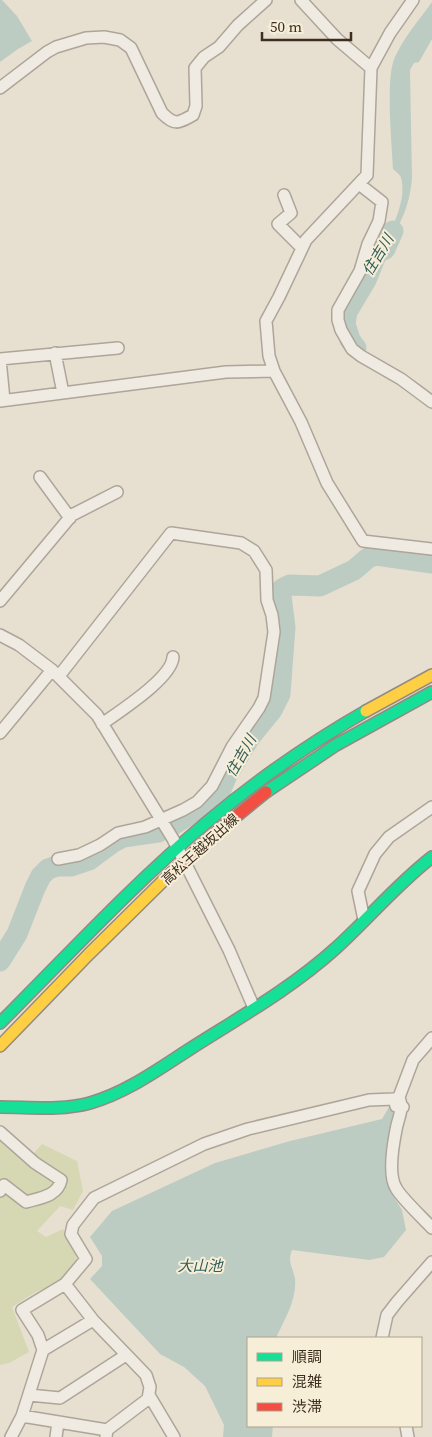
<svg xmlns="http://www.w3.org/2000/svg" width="432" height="1437" font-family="'Source Serif 4','Noto Sans JP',serif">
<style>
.green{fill:#d6d7b3}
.water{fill:#bcccc2}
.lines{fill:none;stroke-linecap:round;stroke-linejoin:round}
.river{stroke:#bcccc2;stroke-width:21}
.street-casing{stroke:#ada599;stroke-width:14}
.fast-casing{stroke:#928b80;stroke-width:14}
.slow-casing{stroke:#928b80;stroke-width:14}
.jam-casing{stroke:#928b80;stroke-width:14}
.street{stroke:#efebe3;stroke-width:11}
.fast{stroke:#16e098;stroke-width:11}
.slow{stroke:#ffcf43;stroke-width:11}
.jam{stroke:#f24e42;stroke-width:11}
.labels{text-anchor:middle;stroke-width:4;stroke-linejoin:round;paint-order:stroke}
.street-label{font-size:14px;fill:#3d2e20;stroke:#f7eed8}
.water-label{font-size:15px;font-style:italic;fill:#2f5d5a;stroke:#f7eed8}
</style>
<rect width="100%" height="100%" fill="#e7e0d1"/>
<path class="green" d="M0 1141 26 1162 42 1144 77 1161 83 1191 73 1210 60 1206 37 1231 46 1237 63 1229 72 1245 77 1260 63 1280 34 1293 12 1307 29 1352 9 1363 0 1365Z"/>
<path class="water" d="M0 0H2L17 16 32 41 18 49 0 62Z
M432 2V39L419 62 414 63 410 70 412 178C409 213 397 227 383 256L370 249 378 235 385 233 384 244C393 227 407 198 401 178 400 174 396 172 393 169 392 143 385 78 395 57 404 37 419 20 432 2Z
M389 1107 395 1109 387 1155 390 1191 402 1210 406 1230 384 1257 369 1260 292 1250C287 1263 293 1267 295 1279 297 1300 284 1320 276 1338H248V1426H273L272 1437H223L224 1425 205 1386 184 1367 160 1354 90 1279 102 1266V1256L90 1237 112 1211 215 1163 290 1141 382 1119Z"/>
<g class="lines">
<path class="river" d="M356 348 350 340 345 324 347 312 366 280 377 253 385 249 393 231
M0 961 17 934 35 888 41 876 48 869 57 866H71L89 860 112 843 123 837 158 832 176 823 202 807 220 792 227 775 250 737 272 710 280 694 285 627 281 596 282 589 290 585 320 586 354 570 368 558 376 555 432 563"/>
<g class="street-casing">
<path id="street" d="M301 0 337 39 371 68
M413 0 390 33 371 68 367 175 306 240 279 297 266 321 269 356 274 371 301 422 327 483 363 541 432 549
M0 88 47 52 56 47 86 38 104 37 120 40 131 48 162 113C175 126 178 123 193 115L196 106 195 68 204 57 219 47 238 25 266 0
M359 184 382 202 379 221 368 244 360 271 338 310V320L341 330 352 349 361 356 401 379 432 402
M284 195 291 213 278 224 302 248
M55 353 63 393
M4 400 0 359 118 348
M0 401 226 372 274 371
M40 477 70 518
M0 601 72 515 117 492
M0 635 19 645 52 670 97 715 173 839 229 950 254 1008
M102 724C120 711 172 678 173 657
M0 733 52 670
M58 859 79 855 100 845 118 833 145 827 183 810 197 802 212 786 232 747 259 708 264 698 274 632 272 615 267 600 266 570 254 551 241 543 171 533 59 676
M364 920 358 891 375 854 389 837 432 807
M432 1038 413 1060 399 1097C404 1111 398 1117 396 1130 393 1145 388 1175 396 1188 402 1199 422 1217 432 1228
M0 1132 35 1163 61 1180C58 1196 40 1198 26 1202L4 1185 0 1191
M65 1284 86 1259 71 1234 73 1225 94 1198 204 1144 248 1129 369 1100 394 1099 396 1106 403 1107
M382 1338 387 1315 397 1302 432 1262
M43 1350 38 1335 22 1310 65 1284 93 1320
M29 1395 60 1398 126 1355
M149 1395 174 1437
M22 1416 43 1350 93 1320 146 1375 150 1387 148 1399 107 1430
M406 1426 408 1437
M11 1437 22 1416 107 1430 106 1437
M56 1437 58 1422"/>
</g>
<g class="fast-casing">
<path id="fast" d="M266 792 336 745 432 692
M0 1023C68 955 133 884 207 822 257 780 310 743 366 711
M0 1107C30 1107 61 1111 90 1103 128 1092 160 1068 193 1047 242 1016 293 987 336 948 369 918 397 884 432 857"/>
</g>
<g class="slow-casing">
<path id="slow" d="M366 711 432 675
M0 1046 89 954 168 876"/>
</g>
<g class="jam-casing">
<path id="jam" d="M168 876 212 836 266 792"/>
</g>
<use href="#street" class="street"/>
<use href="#fast" class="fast"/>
<use href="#slow" class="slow"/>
<use href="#jam" class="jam"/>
</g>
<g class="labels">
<g class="street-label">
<text transform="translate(200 849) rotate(-42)" y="5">高松王越坂出線</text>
</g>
<g class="water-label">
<text transform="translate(378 255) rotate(-59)" y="5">住吉川</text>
<text transform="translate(241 756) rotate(-60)" y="5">住吉川</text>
<text x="200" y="1271">大山池</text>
</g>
</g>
<rect x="247" y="1337" width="175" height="90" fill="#f7eed8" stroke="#ada18e"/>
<rect x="257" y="1353" width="25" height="8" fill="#16e098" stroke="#ada18e"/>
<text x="292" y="1362" font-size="15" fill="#3d2e20">順調</text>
<rect x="257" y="1378" width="25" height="8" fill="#ffcf43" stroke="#ada18e"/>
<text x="292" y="1387" font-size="15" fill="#3d2e20">混雑</text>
<rect x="257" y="1403" width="25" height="8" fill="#f24e42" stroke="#ada18e"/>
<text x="292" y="1412" font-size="15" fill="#3d2e20">渋滞</text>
<path d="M262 32v8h89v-8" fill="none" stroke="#3d2e20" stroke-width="2.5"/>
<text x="270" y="32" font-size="15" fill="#3d2e20" stroke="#f7eed8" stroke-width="4" paint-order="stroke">50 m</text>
</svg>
